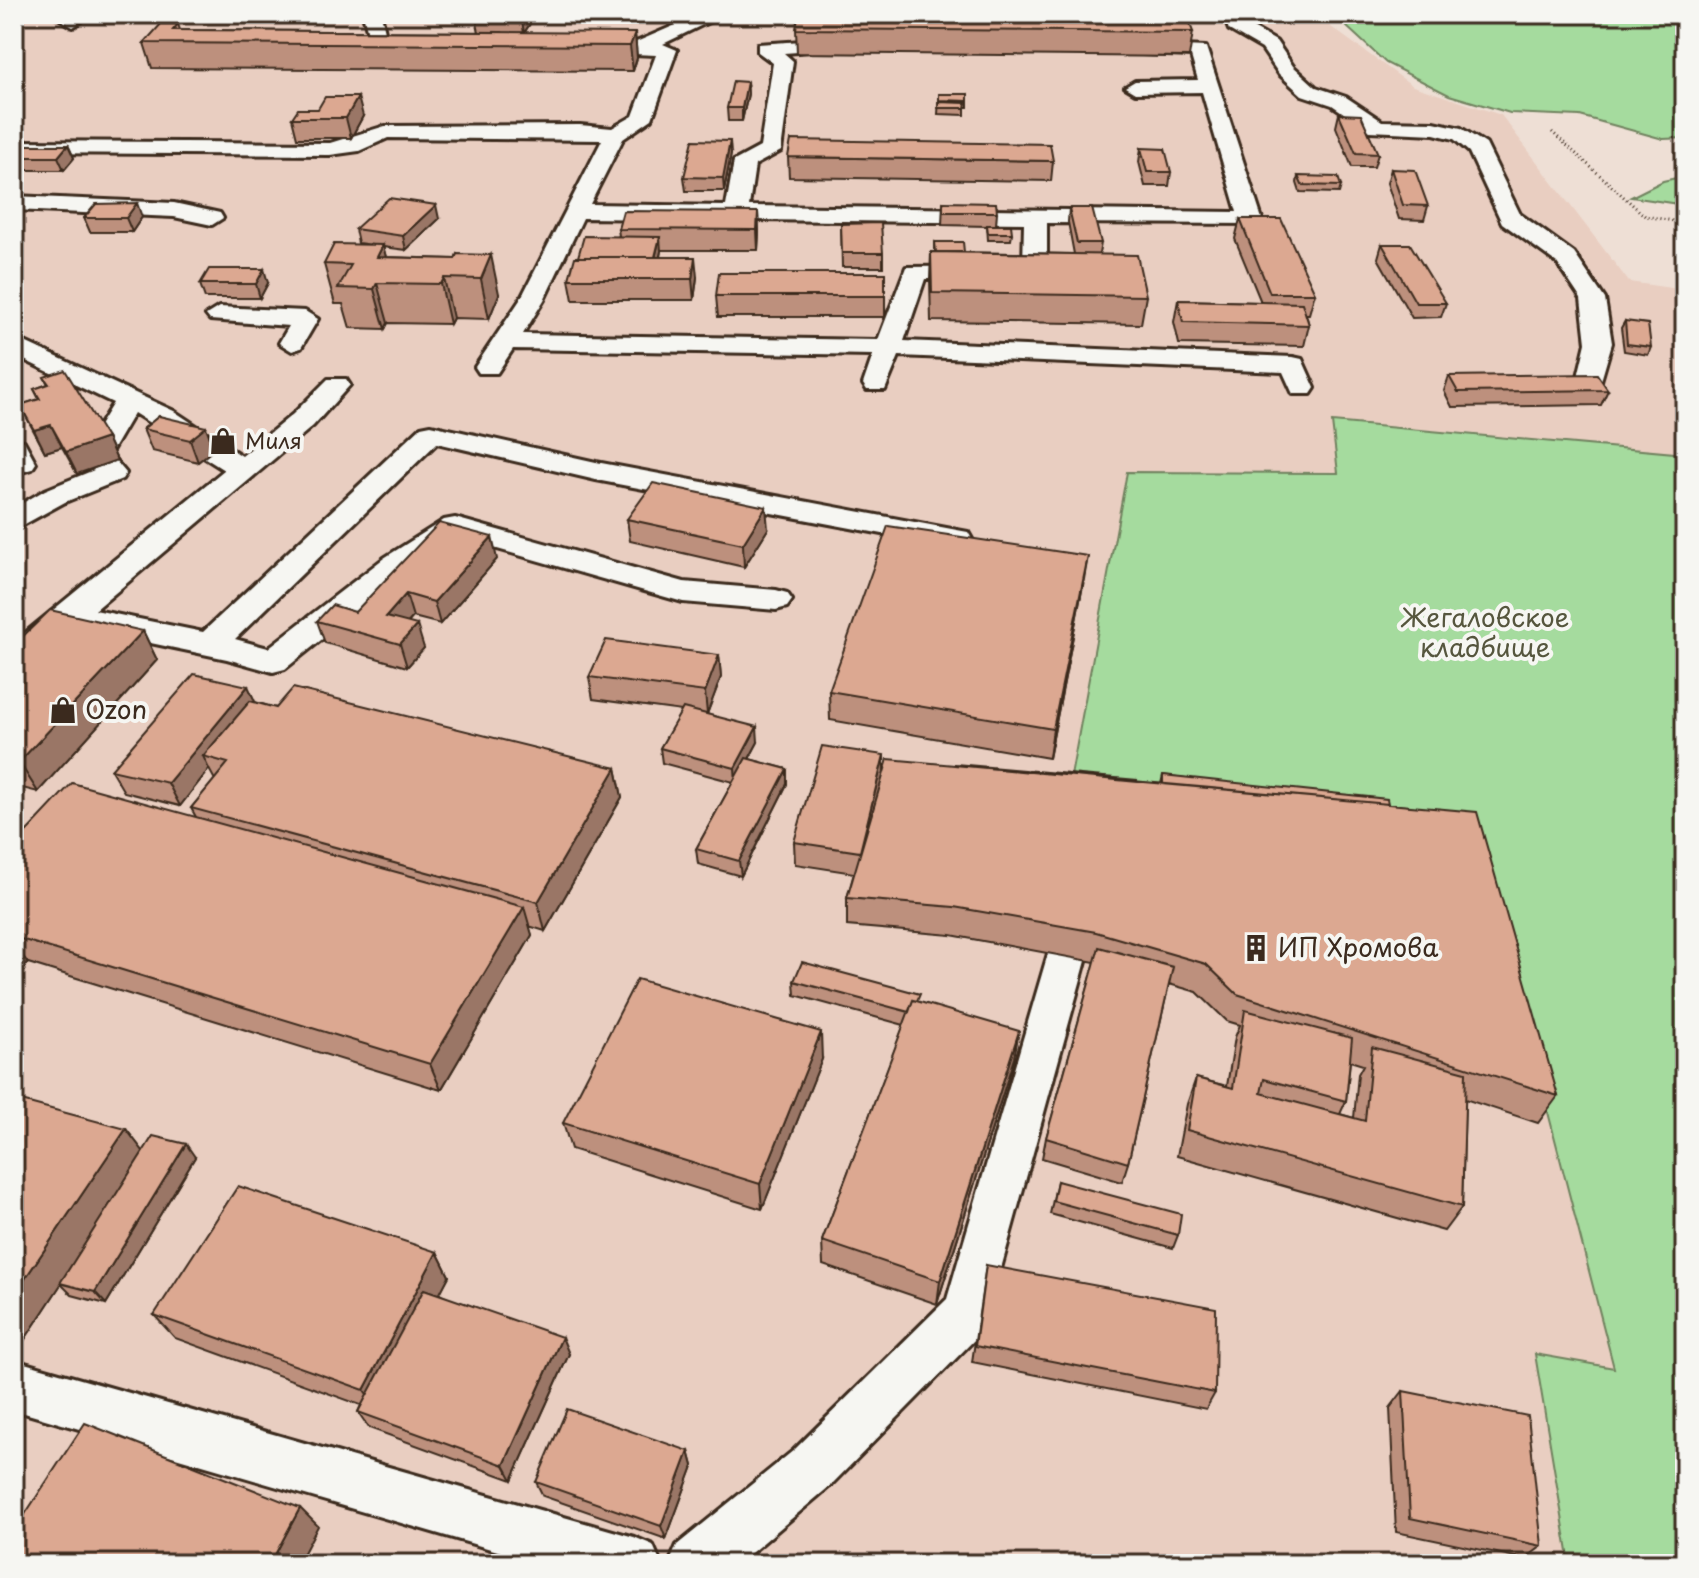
<svg xmlns="http://www.w3.org/2000/svg" width="1699" height="1578" font-family="'Playpen Sans',sans-serif">
<style>
.built{fill:#e9cec1}
.green{fill:#a5db9e;stroke:#70825e;stroke-width:2}
.lines{fill:none;stroke-linecap:round;stroke-linejoin:round}
.minor-casing{stroke:#3b2a1e;stroke-width:6}
.path{stroke:#3b2a1e;stroke-width:3;stroke-dasharray:1 3;stroke-linecap:butt}
.minor{fill:#f6f6f2;fill-rule:evenodd}
.wall{fill:#bd907d;stroke:#3b2a1e;stroke-width:2;fill-rule:evenodd}
.shaded-wall{fill:#9a7666;stroke:#3b2a1e;stroke-width:2}
.building{fill:#dca891;stroke:#3b2a1e;stroke-width:2}
.labels{text-anchor:middle;stroke-width:8;stroke-linejoin:round;paint-order:stroke}
.far-poi-label{font-size:22px;fill:#3b2a1e;stroke:#f6f6f2;text-anchor:start}
.park-label{font-size:26px;fill:#56563e;stroke:#f6f6f2}
.poi-label{font-size:26px;fill:#3b2a1e;stroke:#f6f6f2;text-anchor:start}
</style>
<rect width="100%" height="100%" fill="#eedfd5"/>
<filter id="ink" filterUnits="userSpaceOnUse"><feTurbulence type="fractalNoise" baseFrequency=".0125" numOctaves="2"/><feDisplacementMap in="SourceGraphic" scale="16" xChannelSelector="R" yChannelSelector="G"/><feConvolveMatrix kernelMatrix="1 2 1 2 8 2 1 2 1" color-interpolation-filters="sRGB"/></filter>
<g filter="url(#ink)">
<path class="built" d="M14 14H1313L1413 86 1501 115 1629 282 1685 290V454L1333 422 1339 473 1127 472 1475 829 1614 1368 1535 1355 1570 1564H14Z"/>
<path class="green" d="M1333 14H1685V138L1663 139 1580 116 1510 113 1449 95 1386 63Z
M1685 176V205L1631 197 1663 181Z
M1332 422 1685 454V1564H1570L1535 1354 1614 1368 1475 829 1069 787 1127 472 1338 473Z"/>
<g class="lines">
<g class="minor-casing">
<path id="minor" d="M52 14H74L82 21 73 27Z
M363 14H381L386 36H417L426 42 417 48 371 45Z
M701 14H725L663 44 677 50 652 119 623 139 590 204 726 206 734 161 760 147 773 63 758 52V44L847 38 854 40V48L784 53 793 61 781 151 755 165 749 206 1237 212 1202 92 1135 93 1125 87 1135 81 1198 80 1191 56 1142 54 1132 48 1135 44 1206 47 1262 219 1259 224 1047 223V273L1044 278 925 279 904 341 1293 357 1302 359 1315 388 1311 394H1293L1283 372 899 356 885 390H867L863 384 873 355 513 349 497 373H479L475 367 520 300 602 140 388 138 359 151 330 155 14 153V141L330 143 385 126 580 125 612 128 633 116 656 55 588 52 578 46 581 42 634 43ZM583 218 1024 223 1023 266 906 267 878 340 523 334 544 300Z
M1223 14H1241L1244 23 1276 41 1293 66 1316 87 1346 97 1382 121 1434 122 1461 128 1486 144 1520 214 1574 253 1605 299 1612 343 1598 391H1580L1576 385 1586 343 1581 299 1557 263 1502 223 1469 152 1454 139 1434 134 1370 131 1332 105 1302 95 1279 74 1262 49 1229 30Z
M14 196 174 203 220 213 223 218 212 225 174 217 14 210Z
M219 307 305 311 318 319 301 348 292 351 279 343 289 326 210 320 206 315Z
M14 337 174 411 242 456 293 414 328 379H346L350 385 313 426 95 610 203 632 421 427 431 425 596 462 957 530 968 532 972 539 968 546 957 548 596 480 437 443 235 639 268 648 384 558 444 520 455 518 684 582 776 590 787 593 792 600 787 607 776 610 683 602 459 538 406 572 285 669 273 672 227 659 74 627 26 668 14 671V642L224 470 134 413 110 454 126 473 122 479 65 502 14 530V508L45 490 94 470 81 455 113 403 14 355Z
M14 439 24 441 36 463 32 469 14 474Z
M1069 934 1083 939 1089 950 984 1330 830 1486 738 1564H669L677 1545 794 1450 947 1299 1049 950 1055 939Z
M14 1360 634 1537 653 1545 661 1564H542L14 1410Z"/>
</g>
<path class="path" d="M1552 132 1645 216 1685 223"/>
<use href="#minor" class="minor"/>
</g>
<path class="wall" d="M480 14H532L533 19 524 33H635L637 58 633 71 152 68 144 43 178 24 180 30 503 32H479L476 19Z
M806 14H907V17L981 18V14H1002L1003 18 1193 32 1189 57 797 53 796 29 806 16Z
M747 82 748 94 742 121H728L727 108Z
M968 94V107H965V115L938 114 939 100Z
M1339 114 1378 154 1374 167H1352L1336 127Z
M363 116 351 138H297L292 118Z
M68 145 74 158 64 170H14V150Z
M1141 148 1171 172 1169 186H1145L1139 162Z
M731 154 724 191H686L684 177Z
M788 157 1053 161 1051 181 789 177Z
M1391 169 1428 206 1424 220 1399 219 1387 183Z
M1298 176 1341 186 1339 193 1300 192 1297 183Z
M943 202 997 212 996 225 1012 233 1011 240H988L987 226 942 225Z
M1069 208 1101 243 1099 254 1146 296 1141 324 931 321 930 279 931 252H935V242L964 252 1074 254 1068 222Z
M758 212 759 232 758 250H661L660 257 697 277 694 300H573L569 279 578 257 619 236 618 229Z
M142 217 132 232H90L84 218Z
M439 219 406 250 383 247 386 257 455 259 457 254 499 294 489 319 453 318 450 324 388 323 385 329 350 328 343 304H335L324 264 372 245 358 243 355 229Z
M1240 219 1315 293 1309 314H1306L1309 325 1304 346 1179 344 1174 322 1178 300 1261 302 1235 239Z
M841 224 883 253V267H842Z
M1382 244 1446 303 1441 317 1412 318 1378 258Z
M268 283 260 298H205L200 284Z
M716 296H885V317H718Z
M1625 321 1651 347 1648 355 1624 351 1621 328Z
M1449 376 1608 390 1601 405 1452 407 1444 391Z
M44 377 107 438 117 460 77 474 62 447 45 452 20 405 39 399 34 389 48 384Z
M159 416 214 449 198 462 152 451 143 429Z
M627 519 768 529 744 567 630 541Z
M497 559 440 624 413 617 408 623 424 648 407 667 325 643 317 621 355 612Z
M1083 585 1049 758 830 720 829 691Z
M143 631 157 660 38 792 14 786V645Z
M719 655 721 677 707 714 758 742 749 759 787 769V784L741 876 698 864 696 849 733 782 662 763 660 748 682 711 593 699 589 677Z
M255 702 276 708 616 768 622 797 545 931 529 926 532 935 441 1090 28 963 14 979V845L196 817 191 808 215 780 209 769 180 806 124 792 111 770Z
M884 773 1137 782 1161 784 1163 775 1388 804 1558 1096 1538 1123 1465 1099 1462 1207 1444 1231 1177 1156 1187 1104 1196 1078 1227 1086 1235 1037 1240 1025 1227 1021 1197 992 1169 984 1128 1163 1122 1182 1042 1158 1046 1138 1095 962 951 935 847 926V898L854 873 795 864 794 842ZM1350 1061 1363 1065 1358 1074 1354 1118 1340 1114 1346 1101Z
M794 981 919 1002 1014 1058 937 1304 823 1265 822 1241 904 1025 795 995Z
M822 1059 762 1209 571 1149 563 1123Z
M126 1129 143 1151 195 1157 106 1304 72 1295 61 1284 14 1356Z
M1057 1181 1178 1235 1173 1248 1050 1214Z
M437 1252 449 1276 439 1294 569 1354 512 1480 369 1428 358 1412 361 1405 175 1338 154 1315Z
M986 1265 1215 1393 1206 1409 972 1362Z
M1403 1391 1542 1546 1525 1559 1396 1532 1390 1408Z
M689 1451 693 1466 666 1539 543 1496 536 1482Z"/>
<path class="shaded-wall" d="M526 14H532L533 19 524 33 522 21Z
M635 33 637 58 633 71 630 46Z
M747 82 748 94 742 121V108Z
M358 97 363 116 351 138 346 118Z
M730 141 731 154 724 191 723 178Z
M68 145 74 158 64 170 58 157Z
M137 203 142 217 132 232 126 218Z
M436 205 439 219 406 250 403 236Z
M758 212 759 232 758 250 757 230Z
M660 237 661 251 656 273 655 259Z
M383 245 392 283 377 257Z
M491 255 499 294 489 319 481 279Z
M695 257 697 277 694 300 692 279Z
M264 269 268 283 260 298 256 284Z
M444 278 453 318 450 324 441 284Z
M377 283 388 323 385 329 374 289Z
M51 425 62 447 45 452 34 430Z
M206 427 214 449 198 462 190 440Z
M107 438 117 460 77 474 66 452Z
M766 507 768 529 744 567 743 544Z
M492 537 497 559 440 624 434 602Z
M1088 556 1083 585 1049 758 1053 729Z
M406 594 413 617 393 639 386 617Z
M417 625 424 648 407 667 400 644Z
M143 631 157 660 38 792 19 762Z
M719 655 721 677 707 714 705 692Z
M248 686 258 708 203 756 209 769 180 806 168 783Z
M757 727 758 742 736 783 735 768Z
M884 755V777L860 852Z
M616 768 622 797 545 931 538 902Z
M787 769V784L741 876 739 861Z
M524 907 532 935 441 1090 430 1064Z
M14 945 28 963 14 979Z
M1019 1031 1014 1058 937 1304 940 1281Z
M821 1032 822 1059 762 1209 760 1184Z
M126 1129 146 1155 14 1356V1295Z
M186 1144 195 1157 106 1304 95 1292Z
M437 1252 449 1276 379 1411 364 1390Z
M562 1337 569 1354 512 1480 504 1465Z
M689 1451 693 1466 666 1539 661 1526Z
M300 1508 318 1526 298 1564H270Z"/>
<path class="building" d="M480 14H526L522 21 476 19Z
M983 14H1002L1003 17H983Z
M798 16 1188 19 1193 32 796 29Z
M161 24H178L173 30 635 33 630 46 144 43Z
M733 81 747 82 742 108H727Z
M939 94H968V101L939 100Z
M325 97H358L346 118H292L298 109H318Z
M938 102 966 103 965 108H938Z
M1339 114 1361 115 1378 154 1356 153Z
M693 140 730 141 723 178 684 177Z
M791 140 1050 144 1053 161 788 157Z
M19 145H68L58 157H14V150Z
M1141 148 1165 149 1171 172H1147Z
M1391 169 1415 170 1428 206 1403 205Z
M1298 176 1338 177 1341 186 1302 185Z
M389 198 436 205 403 236 355 229Z
M943 202 996 203 997 212H943Z
M137 203 126 218H84L96 204Z
M1069 208H1092L1101 243H1077Z
M623 211 758 212 757 230 618 229Z
M1240 219H1281L1315 293H1270Z
M881 223 883 253H842L841 224Z
M987 225H1011L1012 233H988Z
M584 236 660 237 655 257H578Z
M935 242H963L964 252H936Z
M334 244 383 245 377 257 455 259 457 254 491 255 481 279 444 278 441 284 377 283 374 289 338 288 351 265 324 264Z
M1382 244H1410L1446 303H1416Z
M931 252 1137 255 1146 296 932 293Z
M575 257H695L692 279H569Z
M209 269H264L256 284H200Z
M719 273H885V296H716Z
M1178 300 1302 303 1309 325 1183 322Z
M1625 321 1648 324 1651 347 1627 344Z
M65 370 107 438 66 452 51 425 34 430 20 405 40 399 34 389 49 384 44 377Z
M1597 374 1608 390 1458 392 1449 376Z
M159 416 206 427 190 440 143 429Z
M653 483 766 507 743 544 627 519Z
M439 523 492 537 434 602 406 594 386 617 417 625 400 644 317 621 332 605 355 612Z
M888 526 1088 556 1053 729 829 691Z
M50 610 143 631 19 762 14 761V645Z
M606 640 719 655 705 692 589 677Z
M194 674 248 686 168 783 111 770Z
M293 688 616 768 538 902 191 808 228 763 203 756 250 701 276 708Z
M683 708 757 727 735 768 660 748Z
M822 746 884 755 860 852 794 842Z
M746 758 787 769 739 861 696 849Z
M888 759 1477 812 1558 1096 1237 994 1206 964 1096 932 954 907 847 898Z
M955 764 1137 780V782L955 765Z
M1163 775 1387 799 1388 804 1163 784Z
M72 783 524 907 430 1064 14 937V845Z
M1099 947 1173 967 1128 1163 1046 1138Z
M802 962 920 994 917 1001 913 1000 909 1012 794 981Z
M637 979 821 1032 760 1184 563 1123Z
M913 1000 1019 1031 940 1281 822 1241Z
M1245 1010 1352 1038 1346 1101 1264 1079 1261 1093 1365 1121 1372 1047 1466 1072 1462 1207 1187 1130 1196 1078 1233 1088Z
M14 1099 126 1129 14 1295Z
M153 1136 186 1144 95 1292 60 1283Z
M1057 1181 1181 1214 1178 1235 1053 1201Z
M238 1186 437 1252 364 1390 154 1315Z
M986 1265 1216 1308 1215 1393 975 1346Z
M424 1289 562 1337 504 1465 358 1412Z
M1403 1391 1528 1416 1542 1546 1410 1518Z
M567 1409 689 1451 661 1526 536 1482Z
M85 1423 300 1508 270 1564H14V1531Z"/>
</g>
<defs>
<g id="shop-bare" transform="scale(2.16)"><path d="M-5-2.5h2.3a2.7 3.5 0 0 1 5.4 0H5L5.5 6h-11ZM-1.5-2.5h3a1.5 2.3 0 0 0-3 0Z" fill="#3b2a1e" stroke="#f6f6f2" stroke-width="2.5" paint-order="stroke"/></g>
<g id="building-bare" transform="scale(2.16)"><path d="M-4-6H4V6H1V3H-1V6H-4ZM-2.5-4.3h1.7v1.8h-1.7ZM.8-4.3h1.7v1.8H.8ZM-2.5-1h1.7V.8h-1.7ZM.8-1h1.7V.8H.8Z" fill="#3b2a1e" stroke="#f6f6f2" stroke-width="2.5" paint-order="stroke"/></g>
</defs>
<g fill-rule="evenodd">
<use href="#shop-bare" x="223" y="441"/>
<use href="#shop-bare" x="63" y="710"/>
<use href="#building-bare" x="1256" y="948"/>
</g>
<g class="labels">
<g class="far-poi-label">
<text x="245" y="449">Миля</text>
</g>
<g class="park-label">
<text x="1485" y="627">Жегаловское<tspan x="1485" dy="30">кладбище</tspan></text>
</g>
<g class="poi-label">
<text x="85" y="719">Ozon</text>
<text x="1278" y="957">ИП Хромова</text>
</g>
</g>
<rect width="1699" height="1578" fill="none" stroke="#f6f6f2" stroke-width="48"/>
<rect x="24" y="24" width="1651" height="1530" fill="none" stroke="#3b2a1e" stroke-width="3" filter="url(#ink)"/>
</svg>
